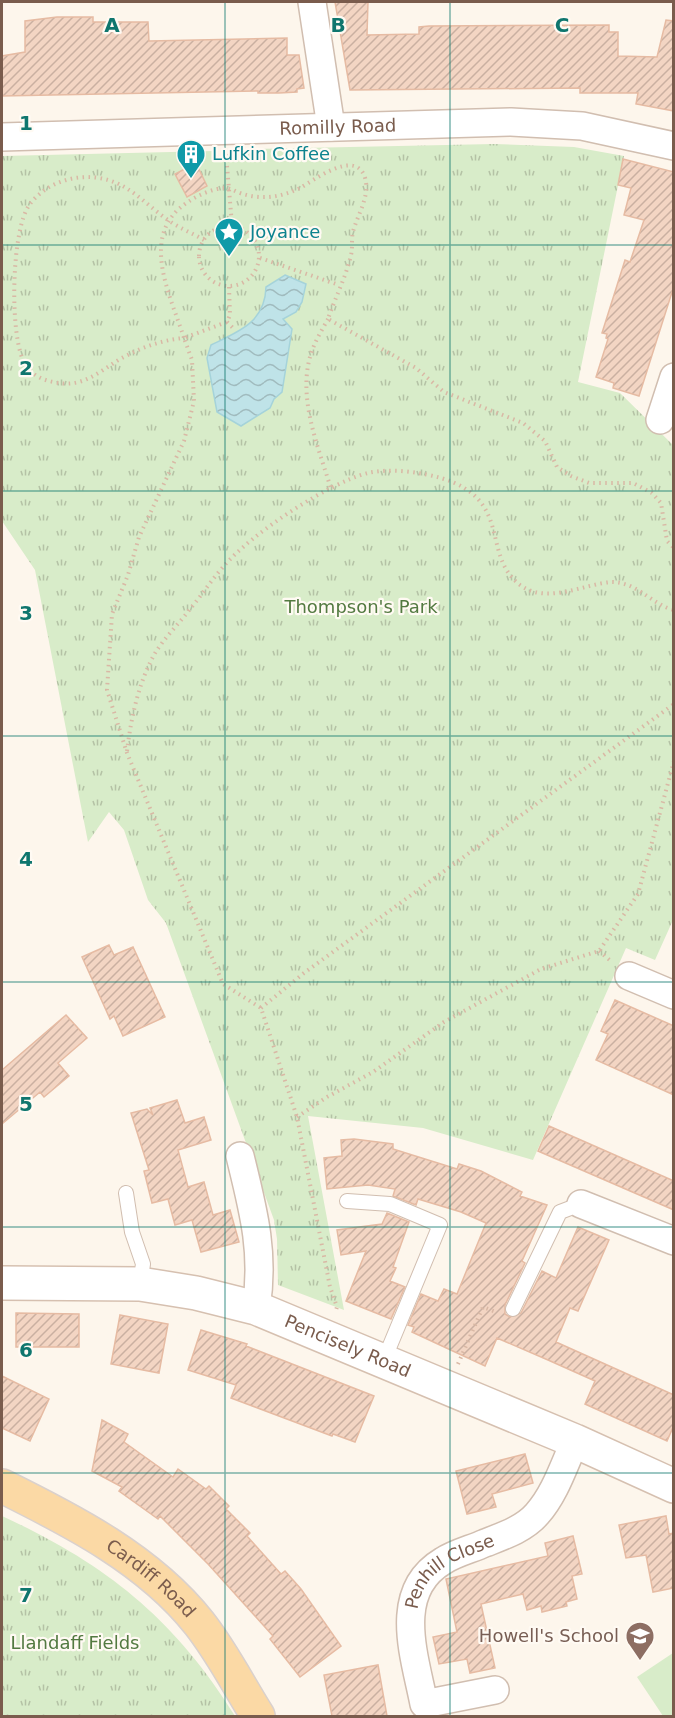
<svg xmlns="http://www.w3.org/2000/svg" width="675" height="1718" font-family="'DejaVu Sans',sans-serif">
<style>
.park{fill:url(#park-tufts)}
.pitch{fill:#d8ecc9}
.water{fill:url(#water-waves);stroke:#a5d3da;stroke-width:1.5}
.building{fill:url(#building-hatch);stroke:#e6bba3;stroke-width:1.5}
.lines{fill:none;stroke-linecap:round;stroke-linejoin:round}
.lane-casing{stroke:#d1beb0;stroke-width:16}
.street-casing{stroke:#d1beb0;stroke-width:30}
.secondary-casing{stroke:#d6c0b0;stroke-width:36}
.primary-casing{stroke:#dad1cd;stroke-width:36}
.path{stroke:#d9b8a5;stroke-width:4;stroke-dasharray:1.5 4.5;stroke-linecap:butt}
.lane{stroke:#fff;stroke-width:14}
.street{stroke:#fff;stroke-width:27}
.secondary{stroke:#fff;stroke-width:33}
.primary{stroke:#fbd9a5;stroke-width:33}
.grid{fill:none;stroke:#0f766e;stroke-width:1.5;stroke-opacity:0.55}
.labels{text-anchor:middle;stroke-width:4.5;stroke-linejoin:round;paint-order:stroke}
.street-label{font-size:18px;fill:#7a5c4d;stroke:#fffaf3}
.culture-label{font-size:18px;fill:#0d838f;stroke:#fffaf3;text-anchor:start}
.park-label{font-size:18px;fill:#537a41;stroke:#fffaf3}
.education-label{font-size:18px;fill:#785e54;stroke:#fffaf3;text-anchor:end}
.grid-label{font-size:20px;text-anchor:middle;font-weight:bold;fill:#0f766e;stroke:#fffaf3;stroke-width:4.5;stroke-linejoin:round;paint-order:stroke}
</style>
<defs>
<pattern id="park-tufts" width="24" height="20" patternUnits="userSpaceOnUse" patternTransform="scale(1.5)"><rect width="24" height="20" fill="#d8ecc9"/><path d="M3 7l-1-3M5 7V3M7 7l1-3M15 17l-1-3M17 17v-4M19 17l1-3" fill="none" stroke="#b4c2a5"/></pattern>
<pattern id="water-waves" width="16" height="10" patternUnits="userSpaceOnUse" patternTransform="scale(1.5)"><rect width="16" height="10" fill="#bfe3e8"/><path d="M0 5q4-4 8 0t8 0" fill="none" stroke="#a0bbbe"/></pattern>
<pattern id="building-hatch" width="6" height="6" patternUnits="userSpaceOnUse" patternTransform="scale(1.5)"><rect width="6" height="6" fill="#f3d5c3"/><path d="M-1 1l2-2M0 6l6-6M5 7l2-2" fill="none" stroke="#cab0a1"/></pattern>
</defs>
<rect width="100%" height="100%" fill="#fdf6ec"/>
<path class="park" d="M494 144 574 147 624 156 578 382 620 393 673 445V920L655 960 626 948 533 1160 423 1128 308 1116 344 1310 278 1285 277 1239 274 1220 166 923 148 900 124 830 109 812 88 842 35 570 2 521V156L213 151 220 158H232L240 150 248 149Z
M2 1516C106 1564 174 1618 235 1716H2Z"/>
<path class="pitch" d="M673 1653V1716H663L637 1677Z"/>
<path class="water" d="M285 275 306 284 302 302 296 312 283 319 292 329 282 392 274 399 270 408 241 426 217 412 207 358 211 345C240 331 265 322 266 287Z"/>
<path class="building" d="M335 2H368L367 35 419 34V27L429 26 609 25V32H618V56L657 57 666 20 674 21V111L636 104 638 93H580V88L350 90Z
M57 17H93V22H148L149 41 287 38V55H299L304 88 297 89V92L279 93H258V91L2 96V56L25 52V21Z
M623 159 674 172V286L639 396 613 388 614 383 596 377 608 339 606 338 607 334 602 333 625 260 630 262 644 220 624 215 631 188 618 185Z
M196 163 207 186 187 197 175 174Z
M109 945 114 955 133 947 165 1017 123 1036 114 1016 110 1019 82 957Z
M615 1000 674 1026V1095L596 1060 608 1034 601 1031Z
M66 1015 87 1038 58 1063 69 1076 44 1097 40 1092 2 1124V1070Z
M177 1100 185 1123 204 1117 211 1140 178 1150 188 1187 204 1182 213 1215 230 1210 239 1242 201 1252 192 1220 175 1225 168 1199 152 1203 144 1171 149 1170 131 1113 147 1109 153 1115 150 1108Z
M549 1126 674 1181V1210L538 1151Z
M354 1139 393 1144V1149L457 1169 459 1164 481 1171 522 1192 520 1196 547 1205 522 1261 525 1263 505 1305V1314L510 1317 521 1313 542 1271 556 1278 578 1227 609 1240 578 1311 570 1308 556 1342 674 1395V1425L667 1441 585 1404 595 1381 548 1360 497 1338 485 1366 412 1332 414 1327 408 1325 421 1294 438 1301 444 1289 457 1294 486 1223 461 1212 418 1199 416 1205 393 1196 395 1189 368 1185 327 1189 324 1158 342 1156 341 1140Z
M387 1213 409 1222 393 1267 396 1268 390 1281 405 1287 391 1319 346 1301 366 1251 341 1255 337 1230 382 1224Z
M16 1313 79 1314V1347H16Z
M120 1315 168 1324 159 1373 111 1364Z
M201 1330 247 1344 246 1346 374 1396 355 1442 333 1434 332 1436 231 1398 236 1385 188 1370Z
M2 1376 49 1399 30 1441 2 1428Z
M102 1420 128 1434 124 1442 173 1477 178 1469 206 1489 209 1486 229 1506 226 1509 250 1533 247 1536 281 1574 285 1571 301 1589 341 1646 300 1677 270 1639 273 1636 208 1564 160 1516 158 1519 119 1491 122 1487 92 1471Z
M525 1454 533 1483 492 1494 496 1507 467 1514 456 1471Z
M666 1516 669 1534 674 1533V1588L653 1592 646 1555 626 1558 619 1525Z
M573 1536 582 1574 572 1576 577 1599 566 1602 567 1606 542 1612 541 1606 527 1610 523 1594 481 1604 495 1668 470 1673 467 1659 439 1664 433 1637 457 1632 446 1579 548 1556 545 1543Z
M378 1665 387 1716H332L324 1675Z"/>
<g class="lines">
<g class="lane-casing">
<path id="lane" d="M126 1193 132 1232 143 1264 140 1284
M347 1201 390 1204 440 1225 384 1360
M513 1309 560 1212 581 1204"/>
</g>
<g class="street-casing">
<g id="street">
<path d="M312 2 331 127"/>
<path id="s1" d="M2 137 511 122 582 126 674 146"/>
<path d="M660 420 674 377"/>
<path d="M629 976 674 995"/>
<path d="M240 1156C253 1209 265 1253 256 1308"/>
<path d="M581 1204 674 1241"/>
<path id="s2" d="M495 1690 424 1704C415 1657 391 1592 443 1561 455 1553 472 1549 485 1543 503 1536 524 1529 537 1514 555 1494 564 1465 575 1441"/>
</g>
</g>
<g class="secondary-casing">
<g id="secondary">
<path id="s3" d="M2 1283 140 1284 196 1293 256 1308 575 1441 674 1486"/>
</g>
</g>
<g class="primary-casing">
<g id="primary">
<path id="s4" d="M2 1486C73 1521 149 1560 199 1623 222 1652 239 1686 258 1716"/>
</g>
</g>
<path class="path" d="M226 154 232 225
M199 256a30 30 0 1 1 60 0a30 30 0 1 1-60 0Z
M204 240C192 233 179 228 168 220 146 205 128 182 99 178 74 174 46 183 30 204 11 228 9 338 25 364 32 375 42 380 54 382 81 389 99 372 120 359 140 348 161 340 184 338 170 294 138 234 188 202 198 195 214 188 226 188 231 188 238 193 243 194 263 200 281 197 300 188 313 181 353 150 364 175 372 194 357 215 353 232 351 240 353 247 351 255 346 277 335 298 328 319L416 368 444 392 523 423 545 441 557 467 571 476 589 483H633L652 493 661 503 667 541 674 548
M260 258 339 285
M229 287 230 315 227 322 184 338 192 360 194 401 184 441 139 537 128 575 112 614 107 690 127 753 223 984 261 1008 297 1117 330 1287 337 1307 335 1313
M328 319C323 328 317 338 313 348 295 394 318 445 331 489
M227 322 235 330
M127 751C131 719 138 684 154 655 163 639 179 624 190 609 202 595 212 579 224 566 251 534 328 483 368 473 390 468 420 472 441 478 514 500 480 554 520 585 547 605 583 584 612 582 637 582 654 606 674 610
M599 951 612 962
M261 1008 304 973 674 704
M297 1117 327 1097 373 1072 444 1022 541 969 599 951 638 894 674 761
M458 1364 483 1307 496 1312"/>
<use href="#lane" class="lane"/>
<use href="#street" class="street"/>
<use href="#secondary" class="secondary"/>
<use href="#primary" class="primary"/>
</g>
<path class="grid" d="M225 2V1716M450 2V1716M2 245H674M2 491H674M2 736H674M2 982H674M2 1227H674M2 1473H674"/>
<defs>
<g id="building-pin" transform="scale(1.5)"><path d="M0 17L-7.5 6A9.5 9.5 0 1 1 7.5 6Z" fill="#0f9aa8" stroke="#fffaf3"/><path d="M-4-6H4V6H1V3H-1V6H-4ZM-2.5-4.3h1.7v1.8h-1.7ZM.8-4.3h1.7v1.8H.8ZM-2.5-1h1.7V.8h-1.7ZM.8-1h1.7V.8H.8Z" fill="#fff"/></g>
<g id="sight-pin" transform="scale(1.5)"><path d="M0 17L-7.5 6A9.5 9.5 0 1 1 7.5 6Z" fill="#0f9aa8" stroke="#fffaf3"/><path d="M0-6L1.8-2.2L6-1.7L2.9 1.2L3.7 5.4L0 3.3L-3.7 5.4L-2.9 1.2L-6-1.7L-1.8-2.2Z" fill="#fff"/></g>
<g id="school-pin" transform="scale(1.5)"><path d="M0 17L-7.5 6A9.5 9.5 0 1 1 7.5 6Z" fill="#8d6e63" stroke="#fffaf3"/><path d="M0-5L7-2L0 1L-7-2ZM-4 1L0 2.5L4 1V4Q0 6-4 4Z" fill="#fff"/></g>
</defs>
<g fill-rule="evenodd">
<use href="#building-pin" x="191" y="154"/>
<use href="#sight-pin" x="229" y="232"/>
<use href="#school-pin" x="640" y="1636"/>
</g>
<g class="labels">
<g class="street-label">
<text dy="6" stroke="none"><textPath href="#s1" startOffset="336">Romilly Road</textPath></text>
<text dy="6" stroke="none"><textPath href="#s3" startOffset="356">Pencisely Road</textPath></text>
<text dy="6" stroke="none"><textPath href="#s2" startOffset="226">Penhill Close</textPath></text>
<text dy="6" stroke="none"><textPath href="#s4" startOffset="176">Cardiff Road</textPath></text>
</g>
<g class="culture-label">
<text x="212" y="160">Lufkin Coffee</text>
<text x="250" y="238">Joyance</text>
</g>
<g class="park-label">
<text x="361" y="613">Thompson's Park</text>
<text x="75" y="1649">Llandaff Fields</text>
</g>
<g class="education-label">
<text x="619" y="1642">Howell's School</text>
</g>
</g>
<g class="grid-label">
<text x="112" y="32">A</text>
<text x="338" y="32">B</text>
<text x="562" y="32">C</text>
<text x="26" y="130">1</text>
<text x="26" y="375">2</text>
<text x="26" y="620">3</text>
<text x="26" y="866">4</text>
<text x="26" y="1111">5</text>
<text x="26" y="1357">6</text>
<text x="26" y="1602">7</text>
</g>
<rect width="675" height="1718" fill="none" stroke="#7a5c4d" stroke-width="6"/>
</svg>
